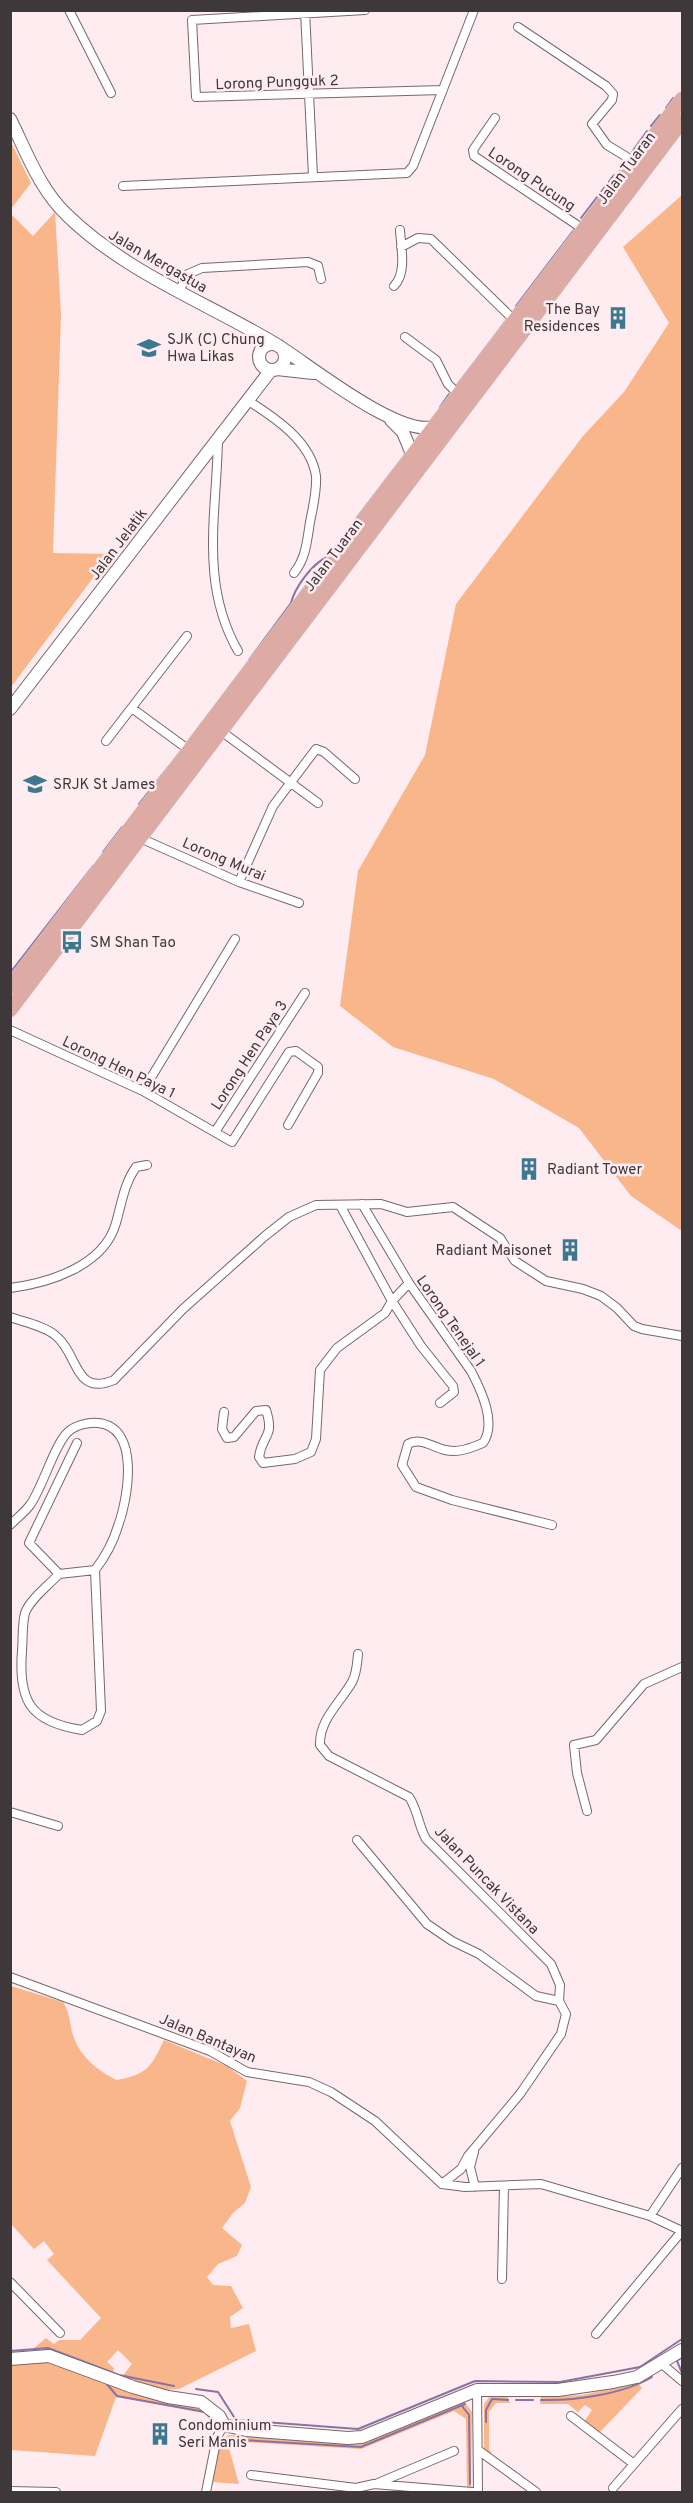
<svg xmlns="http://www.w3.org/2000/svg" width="693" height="2503" font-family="Overpass,sans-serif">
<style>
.green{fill:#f9b68a}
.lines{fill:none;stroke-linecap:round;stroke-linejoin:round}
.stream{stroke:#8c72a4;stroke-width:2}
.street-casing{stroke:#77676b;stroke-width:10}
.secondary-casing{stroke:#77676b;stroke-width:14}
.primary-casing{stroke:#d1cfd0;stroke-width:15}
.street{stroke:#fff;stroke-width:8}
.secondary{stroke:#fff;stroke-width:12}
.primary{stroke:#ddaaa4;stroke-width:14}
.labels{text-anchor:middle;stroke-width:5;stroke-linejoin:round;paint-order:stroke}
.street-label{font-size:15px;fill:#3f383a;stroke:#feecf1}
.poi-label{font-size:15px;fill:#3f383a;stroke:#feecf1;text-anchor:start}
</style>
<rect width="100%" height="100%" fill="#feecf1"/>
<path class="green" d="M10 140 31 183 11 209H10Z
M682 195V1231L631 1196 579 1128 494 1079 393 1047 340 1006 358 871 425 755 456 604 583 436 624 392 669 323 623 247Z
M55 212 61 314 53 553 111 554 11 687V214L33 236Z
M11 1986 63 2002C71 2014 69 2026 74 2038 81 2057 99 2072 117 2080 148 2074 151 2067 164 2040L227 2066 247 2081 240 2108 230 2121 251 2187 245 2203 233 2213 222 2228 242 2245 237 2256 218 2264 207 2277 213 2285 231 2286 243 2308 230 2317 231 2328 249 2324 256 2351 179 2389 162 2390 121 2378 132 2364 118 2350 107 2362 114 2368 113 2372 48 2348H34L46 2338 54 2344 59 2340H80L101 2318 47 2260 54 2254 44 2241 34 2249 11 2224Z
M48 2360 195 2406 204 2413 116 2397 95 2456 11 2450 10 2365Z
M638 2383 642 2388 600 2432 584 2422 592 2410 585 2405 578 2412 568 2404H540L541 2397 582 2395Z
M507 2395 510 2403H496L489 2412V2450L492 2452 488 2454 484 2451V2404L490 2396Z
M463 2400 472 2412 471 2487H467L466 2419 454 2411 361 2449 227 2441 239 2484 212 2482 220 2443 228 2435 357 2442Z"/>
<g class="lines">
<path class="stream" d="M666 108 673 98
M651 126 660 115
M632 152 647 131
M620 168 626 161
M581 218 614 175
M516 306 576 227
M457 385 508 318
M440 407 449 394
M249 660 291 603C295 587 312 564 327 557L397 465
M139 804 169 766
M103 852 122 827
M10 973 93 866
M10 2351 48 2348 119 2375 174 2386
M682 2357 677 2361 682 2373
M106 2383 117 2396 205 2412 214 2422
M196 2389 218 2392 236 2420 358 2429 475 2381 560 2382 640 2367 682 2339
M516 2400H533
M541 2400C574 2401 624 2394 652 2377
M462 2406 469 2415 470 2484
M486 2422V2410L492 2399 508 2400
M225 2439 361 2447 465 2404"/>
<g class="street-casing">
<path id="street" d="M69 10 111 93
M365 10 192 20 196 97 442 90
M305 11 313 176
M518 27 606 86 613 94 612 100 592 124 607 145 635 162
M495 118 473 150 474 156 583 229
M123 186 407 173 413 166 474 10
M401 247 418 238 431 239 514 320
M394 286C407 273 401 248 400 230
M179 291 188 274 202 268 308 262 318 266 321 279
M405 337 436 360 448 384 458 394
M247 400C274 417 311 441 316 476 317 491 313 507 310 522 307 541 306 558 294 573
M218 438C217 512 199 583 238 651
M133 709 189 750
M221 731 318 803
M106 741 187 636
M140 838 239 882 299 903
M239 882 273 806 316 749 324 752 355 779
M10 1030 143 1091 232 1142 289 1052 296 1051 318 1067V1073L288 1125
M143 1091 235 939
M215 1132 305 993
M362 1204 409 1283 471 1371C481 1390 497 1423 483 1443 471 1448 459 1453 445 1450 432 1447 421 1437 408 1444L402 1465 416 1487 452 1500 552 1525
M409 1283 392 1301 421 1346 453 1386 454 1392 440 1403
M10 1288C49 1283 104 1266 116 1223 122 1202 124 1184 136 1167L147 1165
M10 1317C24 1322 44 1326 55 1335 79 1354 74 1397 114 1380L183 1309 265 1236 289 1217 316 1205 381 1204 407 1212 453 1207 500 1238 515 1261 546 1281 583 1289 601 1296 617 1308 634 1326 642 1329 682 1336
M224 1412 222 1429 227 1438 234 1437 256 1411 266 1410C275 1438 262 1434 259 1457L263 1463 295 1459 311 1452 316 1439 320 1370 337 1348 385 1313 392 1301 340 1205
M10 1525C17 1518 25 1512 30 1505 42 1489 55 1443 68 1432 75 1425 89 1422 98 1423 141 1427 128 1499 118 1526 113 1543 105 1557 95 1570
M95 1570 101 1711 97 1721 82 1730C31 1722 18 1702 22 1651 23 1639 22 1624 25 1613 30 1599 49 1585 59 1574Z
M59 1574 29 1543 77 1443
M358 1654C357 1663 357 1673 352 1682 340 1703 319 1720 320 1745L329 1756 409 1797C418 1810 418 1825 426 1839L551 1964 560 1985 559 2001
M587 1811 577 1773 574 1745 596 1740 644 1684 682 1667
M10 1812 58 1826
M357 1840 427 1924 452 1941 479 1954 536 1996 559 2001 566 2014 561 2034 520 2094 468 2156 461 2169 442 2184
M10 1977 210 2051 247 2072 309 2082 331 2092 375 2121 442 2184 465 2187 541 2184 650 2216 682 2231
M474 2152 470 2167 475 2187
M650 2216 682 2168
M502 2279 504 2186
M10 2282 60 2333
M596 2334 682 2231
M662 2364 682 2381
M477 2390 478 2492
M571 2416 634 2464
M478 2450 536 2492
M251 2475 356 2488 374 2484 472 2492
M378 2483 454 2451
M613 2488 682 2409
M10 2491 56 2492
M206 2492 217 2437 224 2425"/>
</g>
<g class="secondary-casing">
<path id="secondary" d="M10 119C27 153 40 190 68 216 128 274 208 303 277 345 309 365 397 436 433 427
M259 357a13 13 0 1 1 26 0a13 13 0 1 1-26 0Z
M277 369 313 373
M391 420 403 432 412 454
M10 709 271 370
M10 2359 49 2356 133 2387 168 2397 201 2402 219 2416 224 2425 246 2430 348 2438 362 2437 477 2390H558L613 2382 637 2377 682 2350"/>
</g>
<g class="primary-casing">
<path id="primary" d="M10 987 682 99
M10 1010 682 121"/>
</g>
<use href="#street" class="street"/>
<use href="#secondary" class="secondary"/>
<use href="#primary" class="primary"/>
</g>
<defs>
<g id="building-bare" transform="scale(1.8)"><path d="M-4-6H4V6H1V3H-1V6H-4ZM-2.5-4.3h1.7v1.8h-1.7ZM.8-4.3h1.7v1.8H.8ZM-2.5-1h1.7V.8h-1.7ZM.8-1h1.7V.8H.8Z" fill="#3c788f" stroke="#feecf1" stroke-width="2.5" paint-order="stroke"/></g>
<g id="school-bare" transform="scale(1.8)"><path d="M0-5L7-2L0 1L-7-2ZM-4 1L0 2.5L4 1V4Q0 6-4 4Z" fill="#3c788f" stroke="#feecf1" stroke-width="2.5" paint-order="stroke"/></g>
<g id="bus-bare" transform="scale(1.8)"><path d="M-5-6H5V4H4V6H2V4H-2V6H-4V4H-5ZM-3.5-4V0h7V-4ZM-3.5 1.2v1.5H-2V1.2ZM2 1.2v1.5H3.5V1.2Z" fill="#3c788f" stroke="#feecf1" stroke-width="2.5" paint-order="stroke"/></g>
</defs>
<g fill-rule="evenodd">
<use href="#building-bare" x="618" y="318"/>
<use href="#school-bare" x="149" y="348"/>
<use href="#school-bare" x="35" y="784"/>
<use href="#bus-bare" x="72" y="942"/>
<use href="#building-bare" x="529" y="1169"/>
<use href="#building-bare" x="570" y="1250"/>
<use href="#building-bare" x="160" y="2434"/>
</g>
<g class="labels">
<g class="street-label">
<text transform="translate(277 82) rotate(-2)" y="5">Lorong Pungguk 2</text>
<text transform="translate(626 168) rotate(-53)" y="5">Jalan Tuaran</text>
<text transform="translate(532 179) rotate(34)" y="5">Lorong Pucung</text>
<text transform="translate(158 261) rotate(30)" y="5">Jalan Mergastua</text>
<text transform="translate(118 544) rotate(-53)" y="5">Jalan Jelatik</text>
<text transform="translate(333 555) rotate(-53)" y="5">Jalan Tuaran</text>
<text transform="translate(224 859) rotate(23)" y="5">Lorong Murai</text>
<text transform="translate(249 1055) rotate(-57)" y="5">Lorong Hen Paya 3</text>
<text transform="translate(119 1067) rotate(26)" y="5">Lorong Hen Paya 1</text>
<text transform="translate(451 1321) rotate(55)" y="5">Lorong Tenejal 1</text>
<text transform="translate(487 1880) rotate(46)" y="5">Jalan Puncak Vistana</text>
<text transform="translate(208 2038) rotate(23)" y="5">Jalan Bantayan</text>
</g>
<g class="poi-label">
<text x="600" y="314" text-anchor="end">The Bay<tspan x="600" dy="17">Residences</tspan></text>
<text x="167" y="344">SJK (C) Chung<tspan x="167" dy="17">Hwa Likas</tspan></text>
<text x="53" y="789">SRJK St James</text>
<text x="90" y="947">SM Shan Tao</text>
<text x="547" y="1174">Radiant Tower</text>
<text x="552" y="1255" text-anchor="end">Radiant Maisonet</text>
<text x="178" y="2430">Condominium<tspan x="178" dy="17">Seri Manis</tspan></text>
</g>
</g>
<rect width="693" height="2503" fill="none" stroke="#3f383a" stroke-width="24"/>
</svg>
